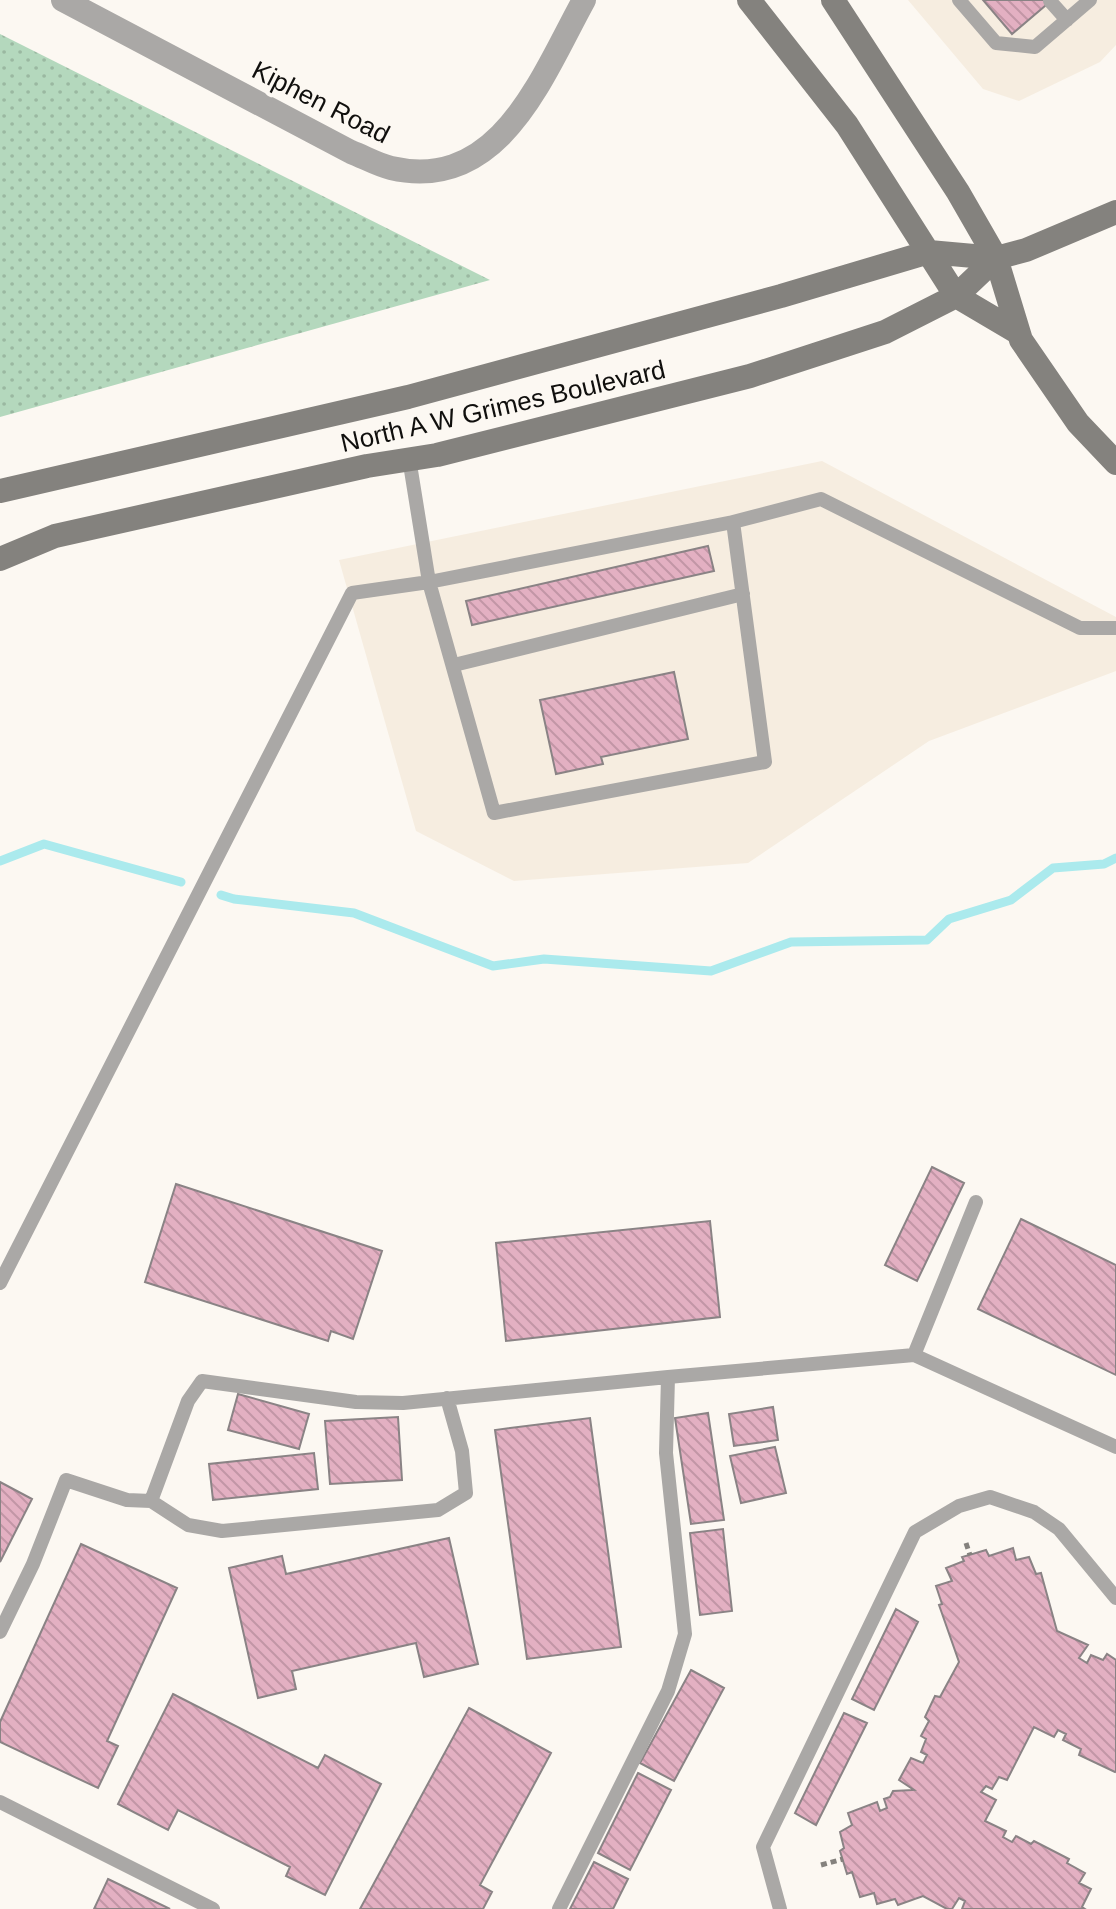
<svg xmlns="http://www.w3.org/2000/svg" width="1116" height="1909" font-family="Arial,sans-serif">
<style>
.built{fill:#f6ede0}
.grass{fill:url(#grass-dots)}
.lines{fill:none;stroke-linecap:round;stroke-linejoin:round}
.stream{stroke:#abeaed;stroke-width:9}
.building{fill:url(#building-back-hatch);stroke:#8a8385;stroke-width:2}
.path{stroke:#84817d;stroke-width:5;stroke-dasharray:6 4;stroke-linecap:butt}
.lane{stroke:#aaa8a6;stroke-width:14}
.street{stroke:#aaa8a6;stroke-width:24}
.secondary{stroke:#84827e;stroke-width:24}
.labels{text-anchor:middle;stroke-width:8;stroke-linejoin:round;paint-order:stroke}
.street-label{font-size:26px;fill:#100f0d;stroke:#fcf8f2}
</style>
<defs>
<pattern id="grass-dots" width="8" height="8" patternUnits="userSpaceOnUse" patternTransform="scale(2)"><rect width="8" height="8" fill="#b4d8bd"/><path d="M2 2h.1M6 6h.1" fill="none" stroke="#9ab8a1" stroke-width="1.8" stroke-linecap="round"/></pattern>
<pattern id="building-back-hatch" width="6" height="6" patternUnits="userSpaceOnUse" patternTransform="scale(2)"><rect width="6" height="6" fill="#e3b0c2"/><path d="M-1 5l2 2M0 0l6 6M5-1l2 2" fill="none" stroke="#c296a6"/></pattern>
</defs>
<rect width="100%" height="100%" fill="#fcf8f2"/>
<path class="built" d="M908 0H1116V45L1100 62 1019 101 983 89Z
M822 461 1116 617V671L929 741 748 863 514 881 416 831 339 560Z"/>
<path class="grass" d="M0 34 490 280 0 417Z"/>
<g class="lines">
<path class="stream" d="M0 861 44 844 181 882
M221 895 234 899 354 913 493 966 544 959 711 971 791 942 927 940 949 919 1011 900 1053 868 1104 864 1116 858"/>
</g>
<path class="building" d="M983 0H1052L1012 34Z
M708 546 714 571 472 625 466 601Z
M674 672 688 739 601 757 603 764 556 774 540 700Z
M932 1167 964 1183 917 1281 885 1265Z
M176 1184 382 1251 353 1339 331 1331 328 1341 145 1282Z
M1021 1219 1116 1265V1375L978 1309Z
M710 1221 720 1317 506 1341 496 1243Z
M238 1394 309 1414 299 1449 228 1430Z
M773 1407 778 1440 734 1446 729 1414Z
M708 1413 724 1520 691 1524 675 1418Z
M398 1417 402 1480 330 1484 325 1421Z
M590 1418 621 1647 527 1659 495 1430Z
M775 1447 786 1493 741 1503 730 1456Z
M314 1453 318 1489 213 1500 209 1464Z
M0 1482 32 1499 0 1562Z
M723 1529 732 1611 700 1615 690 1533Z
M449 1538 478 1664 424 1677 416 1643 292 1671 296 1689 258 1698 229 1568 282 1556 286 1574Z
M81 1544 177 1588 107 1741 118 1746 98 1788 0 1742V1722Z
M1013 1548 1016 1560 1029 1557 1036 1574 1041 1573 1057 1631 1088 1645 1079 1658 1087 1663 1091 1655 1103 1660 1107 1654 1116 1660V1771L1115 1772 1079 1755 1081 1749 1063 1740 1066 1734 1058 1730 1054 1737 1034 1727 1007 1780 999 1777 992 1789 986 1786 981 1792 996 1800 985 1821 1006 1831 1003 1837 1012 1842 1016 1836 1031 1844 1034 1841 1069 1859 1067 1863 1085 1873 1079 1883 1091 1889 1082 1907 1085 1909H962L965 1901 959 1898 952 1909H947L923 1896 898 1905 895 1899 877 1904 874 1893 860 1897 852 1872 847 1874 840 1851 844 1848 840 1832 852 1825 848 1813 877 1802 880 1811 887 1808 884 1799 890 1797 893 1791 914 1790 899 1780 911 1758 923 1763 927 1755 921 1752 926 1739 921 1736 929 1721 925 1717 935 1696 940 1697 959 1662 939 1605 942 1604 936 1586 952 1581 946 1568 964 1561 962 1557 986 1550 989 1556Z
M896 1609 918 1622 874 1710 852 1699Z
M691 1670 724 1688 674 1781 640 1763Z
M173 1694 318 1768 325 1755 381 1784 325 1895 286 1876 290 1867 178 1810 168 1830 118 1804Z
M469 1708 551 1753 480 1885 492 1892 483 1909H360Z
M844 1713 867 1723 816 1825 795 1813Z
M638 1773 671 1790 630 1870 598 1853Z
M594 1862 628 1879 613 1909H570Z
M108 1879 170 1909H94Z"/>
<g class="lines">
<path class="path" d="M966 1543 970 1555
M821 1865 843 1859"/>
<path class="lane" d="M959 0 996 43 1035 47 1090 0
M1050 1 1067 20
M733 522 765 762 494 813 429 582 733 522 821 499 1080 628H1116
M454 665 743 594
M0 1283 352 593 429 582 409 458
M914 1355 976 1202
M151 1501 188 1525 222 1531 438 1510 466 1493 462 1451 447 1398
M0 1632 33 1564 66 1480 127 1500 151 1501 188 1401 202 1381 356 1402 403 1403 668 1377
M0 1802 213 1909
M559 1909 668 1691 685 1634 666 1453 668 1377 914 1355 1116 1447
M780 1909 763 1847 915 1532 959 1506 990 1497 1034 1512 1059 1529 1116 1598"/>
<path class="street" d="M63 0 351 152C364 157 378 165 391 168 500 193 542 76 584 0"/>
<path class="secondary" d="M749 0 847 125 956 296 1017 332
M833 0 958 192 996 258 1021 340 1078 423 1116 463
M0 491 408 397 781 296 929 252 996 258 1026 250 1116 212
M0 559 55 536 367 466 437 455 750 376 885 332 956 296 996 258"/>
</g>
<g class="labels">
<g class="street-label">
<text transform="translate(321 102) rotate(27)" y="9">Kiphen Road</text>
<text transform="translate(503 406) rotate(-13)" y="9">North A W Grimes Boulevard</text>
</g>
</g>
</svg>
